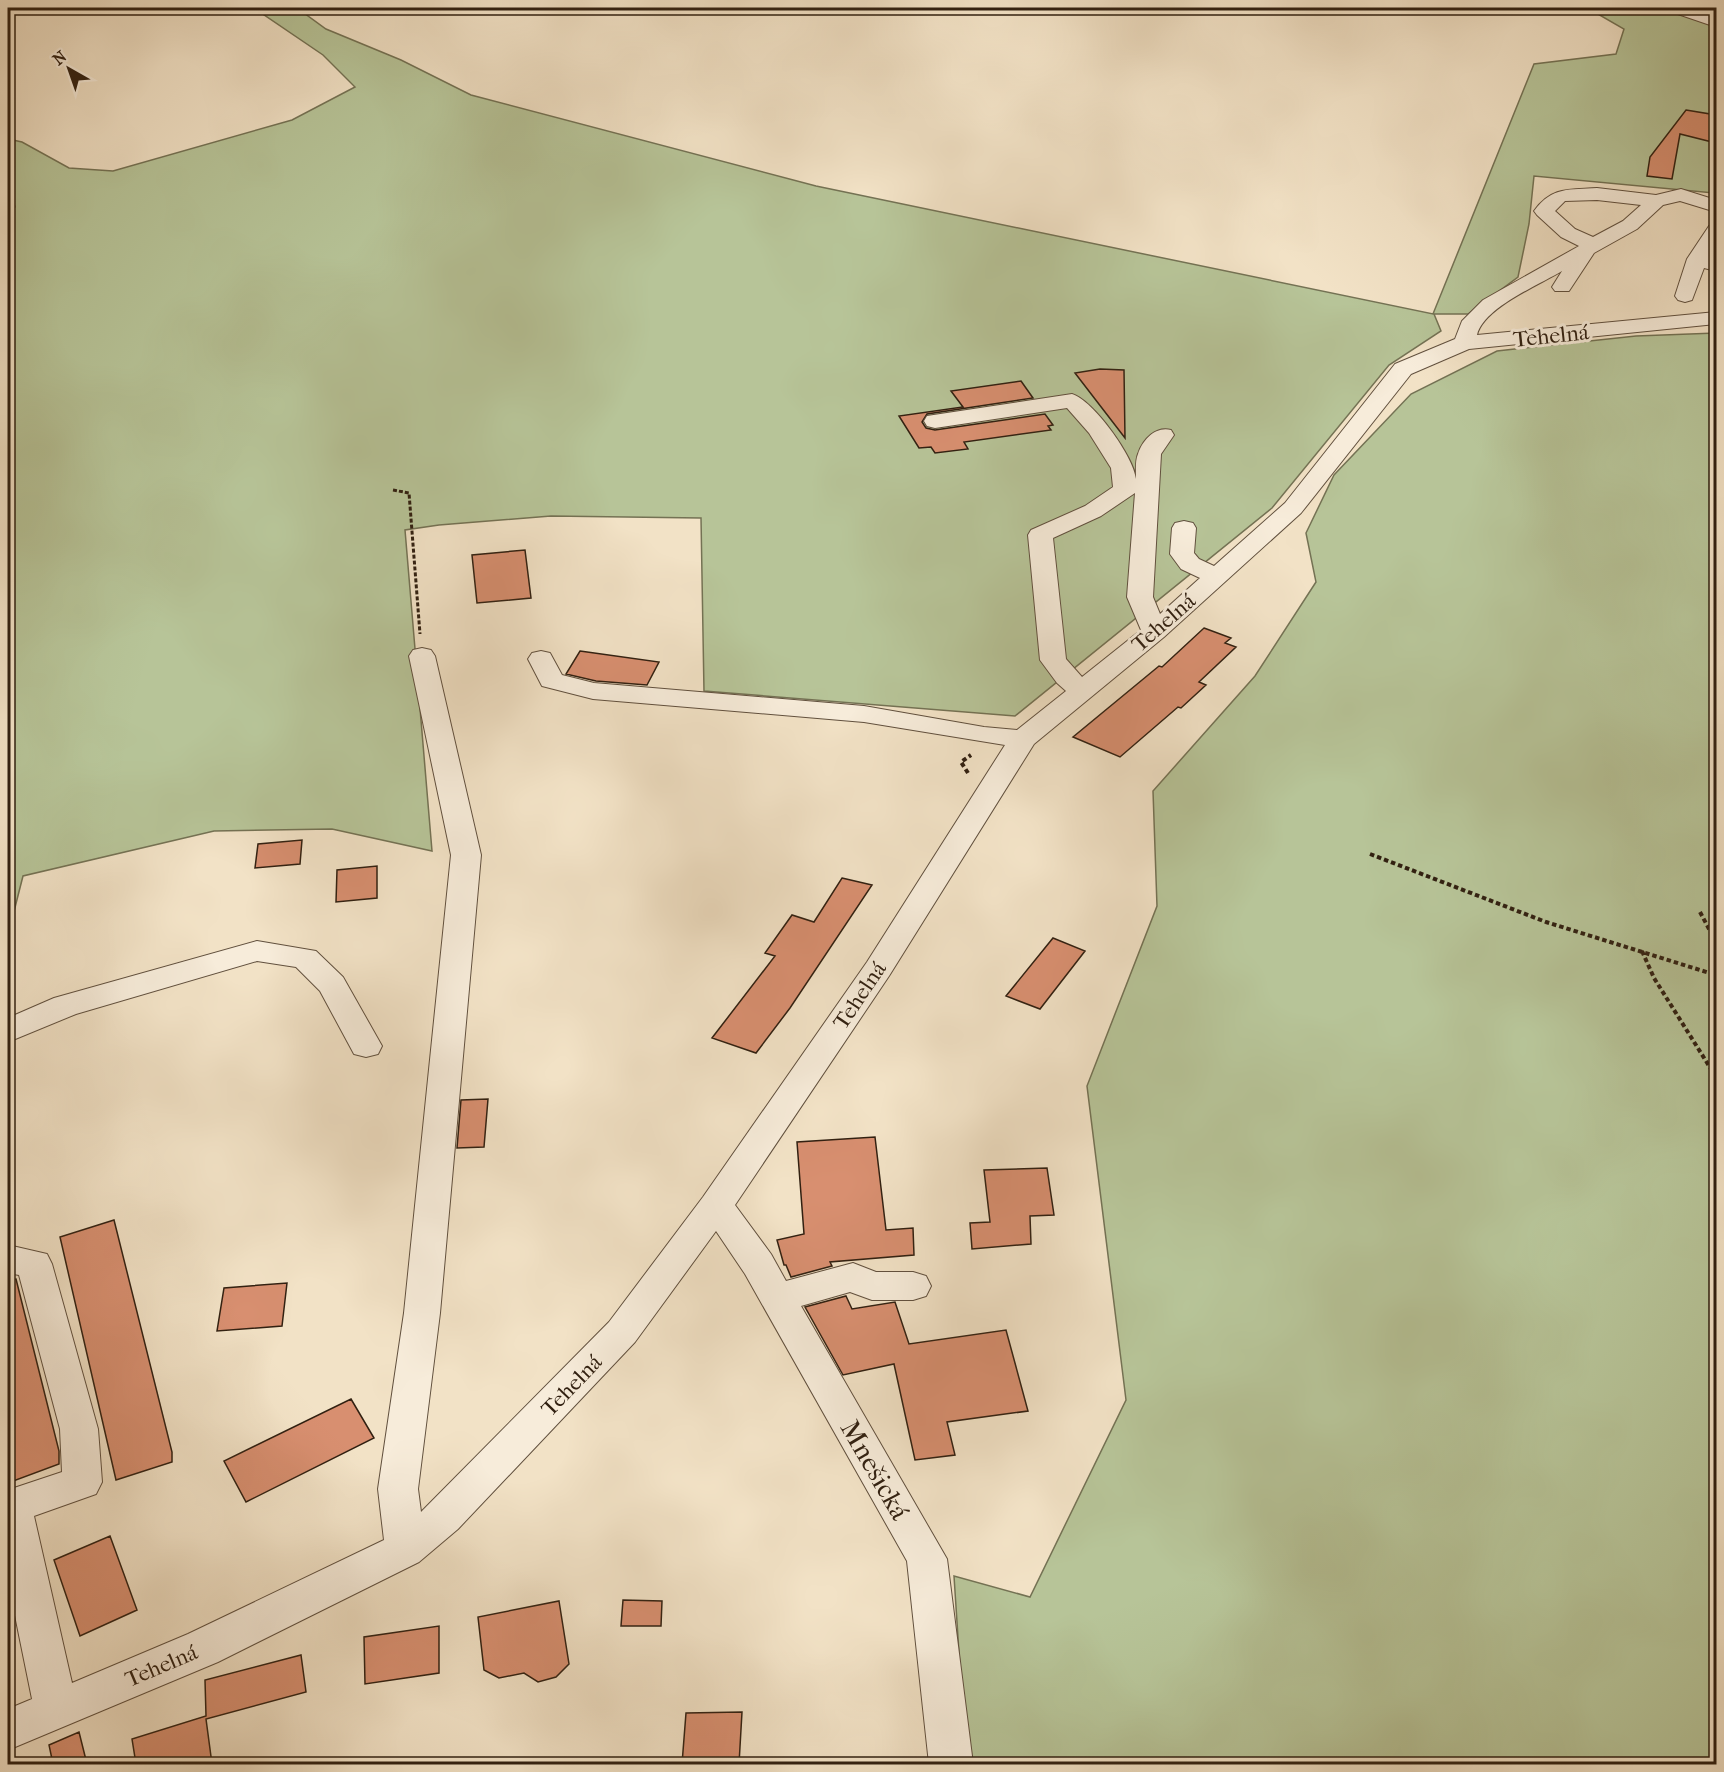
<svg xmlns="http://www.w3.org/2000/svg" width="1724" height="1772" font-family="'IM FELL French Canon',serif">
<style>
.green{fill:#b7c498;stroke:#747254;stroke-width:1.5}
.building{fill:#d88f70;stroke:#312011;stroke-width:1.5}
.lines{fill:none;stroke-linecap:round;stroke-linejoin:round}
.minor-casing{stroke:#61503e;stroke-width:2}
.path-far1{stroke:#312011;stroke-width:3;stroke-dasharray:4 2;stroke-linecap:butt}
.path{stroke:#312011;stroke-width:4;stroke-dasharray:4.5 3;stroke-linecap:butt}
.minor{fill:#f7ecda;fill-rule:evenodd}
.labels{text-anchor:middle;stroke-width:6;stroke-linejoin:round;paint-order:stroke}
.street-label{font-size:22px;fill:#312011;stroke:#f7ecda}
.near-street-label{font-size:27px;fill:#312011;stroke:#f7ecda}
</style>
<rect width="100%" height="100%" fill="#f2e2c6"/>
<filter id="stains"><feTurbulence type="fractalNoise" baseFrequency=".00333" numOctaves="4"/><feColorMatrix values="0 0 0 0 .2 0 0 0 0 .09 0 0 0 0 .02 0 0 0 .5 -.17"/></filter>
<radialGradient id="worn" r=".72"><stop offset=".6" stop-color="#630" stop-opacity="0"/><stop offset="1" stop-color="#630" stop-opacity=".3"/></radialGradient>
<path class="green" d="M254 8H297L326 29 401 60 471 95 816 186 1433 314 1534 64 1616 54 1624 29 1591 10 1572 8H1716V188L1714 193 1534 176 1529 224 1518 277 1468 314H1434L1441 331 1389 365 1272 508 1015 716 704 691 701 518 551 516 439 525 405 530 432 851 332 829 214 831 23 876 8 935V211L15 207 8 183V139L22 142 69 168 113 171 292 120 355 87 323 55Z
M1716 333V1764H973L963 1714 954 1576 1030 1597 1126 1400 1087 1086 1157 906 1153 791 1255 676 1316 582 1306 533 1334 475 1411 394 1497 351 1636 336Z"/>
<path class="building" d="M1686 110 1716 115V143L1680 134 1672 179 1647 176 1650 157Z
M1100 369 1124 370 1125 438 1075 373Z
M1021 381 1033 398 927 414 922 422 926 428 935 430 1045 414 1053 425 1048 426 1051 430 964 442 968 449 935 453 931 447 919 448 899 416 963 407 951 391Z
M525 550 531 598 477 603 472 555Z
M1204 628 1231 638 1225 643 1236 647 1199 682 1206 685 1181 708 1178 707 1120 757 1073 737 1159 666 1162 667Z
M580 651 659 662 647 685 596 681 566 674Z
M302 840 300 864 255 868 258 844Z
M377 866V898L336 902 337 870Z
M842 878 872 885 790 1008 756 1053 712 1038 775 956 765 953 792 915 814 922Z
M1053 938 1085 951 1040 1009 1006 996Z
M488 1099 484 1147 457 1148 461 1100Z
M875 1137 886 1230 913 1228 914 1255 830 1262 832 1266 791 1277 786 1265H784L777 1240 804 1234 797 1142Z
M1047 1168 1054 1215 1030 1216 1031 1244 972 1249 970 1223 990 1222 984 1170Z
M114 1220 172 1452V1462L116 1480 60 1237Z
M16 1279 59 1451V1464L8 1483V1280Z
M287 1283 282 1326 217 1331 224 1288Z
M846 1296 852 1309 895 1302 909 1344 1006 1330 1028 1411 947 1422 955 1455 915 1460 894 1364 843 1375 805 1307Z
M351 1399 374 1438 246 1502 224 1461Z
M110 1536 137 1610 80 1636 54 1560Z
M623 1600 662 1601 661 1626H621Z
M559 1601 569 1664 556 1677 538 1682 524 1673 499 1678 484 1670 478 1617Z
M439 1626V1673L365 1684 364 1637Z
M301 1655 306 1692 206 1719 212 1764H136L132 1739 206 1716 205 1680Z
M742 1712 739 1764H682L686 1713Z
M79 1732 87 1764H53L49 1745Z"/>
<g class="lines">
<g class="minor-casing">
<path id="minor" d="M1667 8H1689L1716 17V27L1669 11Z
M1597 188 1656 195 1681 189 1716 200V212L1680 201 1663 205 1637 229 1594 253 1569 291H1555L1552 287 1562 271C1539 285 1483 308 1477 335L1716 312V324L1469 349 1411 374 1301 513 1164 637 1034 744 889 976 735 1205 771 1254 786 1281 853 1263 876 1272H913L926 1276 931 1286 926 1296 913 1300H872L850 1292 801 1306 947 1559 973 1764H929L907 1561 745 1274 716 1231 635 1342 458 1529 419 1562 218 1662 8 1750V1709L32 1699 8 1581V1490L62 1472 60 1429 19 1275 8 1273V1245L47 1254 52 1264 98 1429 102 1482 96 1494 34 1516 72 1683 188 1634 384 1540 378 1489 404 1313 451 855 409 656 413 650 422 648 431 650 435 656 481 855 440 1313 418 1489 421 1512 609 1322 703 1197 867 962 1005 745 864 722 593 699 542 686 528 659 532 653 541 651 550 653 562 675 594 683 864 706 984 727 1017 730 1066 691 1057 683 1040 660 1028 535 1031 530 1085 506 1113 487 1111 468 1089 433 1067 408 935 428 927 426 924 421 927 416 1072 394C1093 400 1134 457 1136 479 1136 471 1135 461 1138 454 1143 439 1156 426 1171 430L1174 435 1161 454 1153 597 1160 614 1200 578 1181 569 1170 554 1172 528 1175 523 1184 521 1193 523 1196 528 1194 553 1199 559 1214 566 1285 503 1395 364 1455 339 1462 321 1483 300 1579 246 1561 237 1537 215 1534 211C1552 186 1570 190 1597 188ZM1597 200 1641 205 1623 221 1593 237 1575 229 1555 211 1565 201ZM1135 493 1127 597 1141 630 1082 677 1066 659 1053 538 1101 516Z
M1716 224V244L1709 256 1716 259V271L1704 268 1692 300 1685 302 1678 300 1675 296 1687 259 1709 226Z
M257 941 316 951 343 977 382 1046 378 1054 366 1057 354 1054 320 991 296 967 257 961 76 1014 8 1042V1018L54 998Z"/>
</g>
<path class="path-far1" d="M393 490 409 493 420 634"/>
<path class="path" d="M968 773 961 762 971 755
M1370 854 1546 922 1716 975
M1700 912 1716 942
M1642 951 1654 978 1716 1077"/>
<use href="#minor" class="minor"/>
</g>
<g class="labels">
<g class="street-label">
<text transform="translate(1551 335) rotate(-6)" y="8">Tehelná</text>
<text transform="translate(1163 622) rotate(-41)" y="8">Tehelná</text>
<text transform="translate(859 995) rotate(-56)" y="8">Tehelná</text>
<text transform="translate(571 1385) rotate(-46)" y="8">Tehelná</text>
<text transform="translate(161 1665) rotate(-23)" y="8">Tehelná</text>
</g>
<g class="near-street-label">
<text transform="translate(875 1470) rotate(60)" y="9">Mnešická</text>
</g>
</g>
<rect width="1724" height="1772" fill="none" stroke="#f2e2c6" stroke-width="30"/>
<rect x="9" y="9" width="1706" height="1754" fill="none" stroke="#312011" stroke-width="3"/>
<rect x="15" y="15" width="1694" height="1742" fill="none" stroke="#312011" stroke-width="1.5"/>
<g transform="translate(69 69) rotate(320)" stroke="#f7ecda" stroke-width="4.5" paint-order="stroke">
<path d="M0-4.5L10 22L0 15L-10 22Z" fill="#312011"/>
<text y="-9" font-size="16" font-weight="bold" text-anchor="middle" fill="#312011">N</text>
</g>
<rect width="100%" height="100%" filter="url(#stains)"/>
<rect width="100%" height="100%" fill="url(#worn)"/>
</svg>
